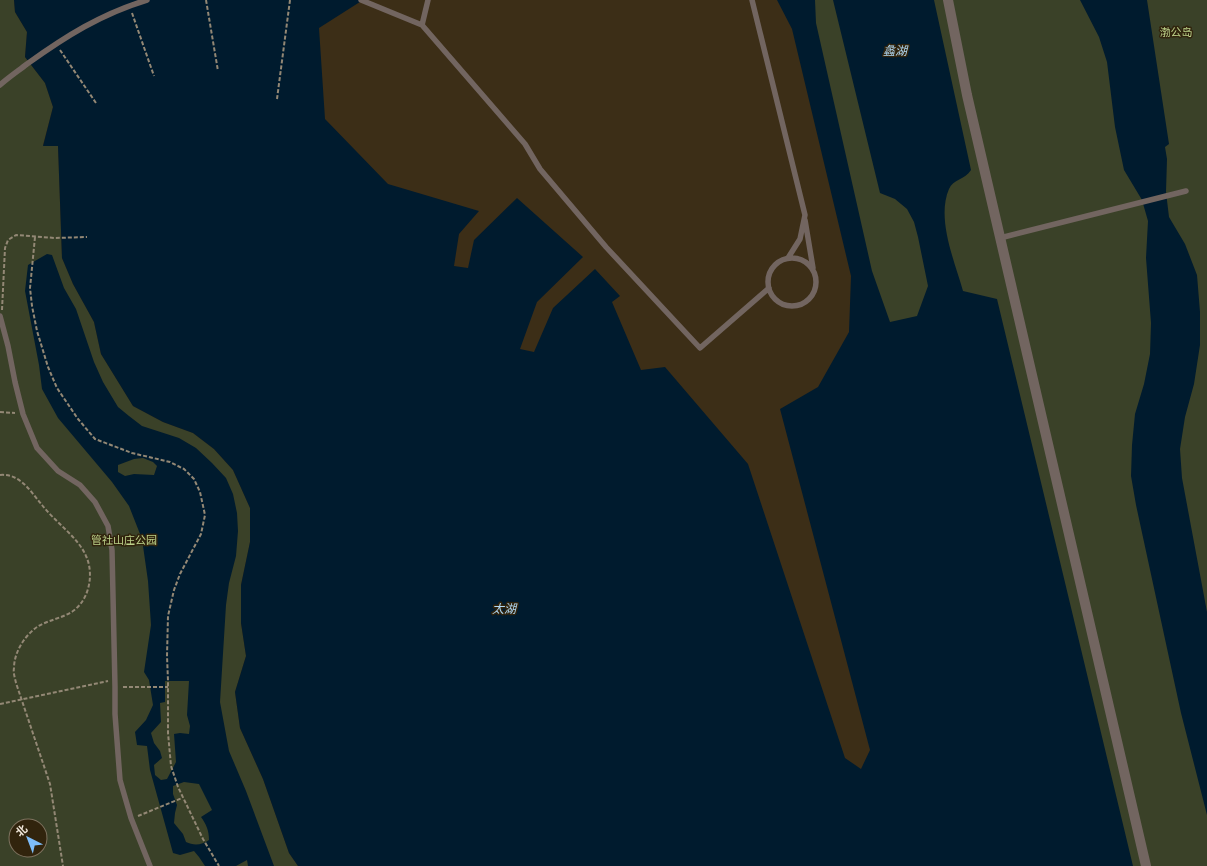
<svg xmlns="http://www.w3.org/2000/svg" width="1207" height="866" font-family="'Archivo Narrow','Noto Sans SC',sans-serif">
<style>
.green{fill:#3a4128;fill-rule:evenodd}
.water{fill:#001b2e;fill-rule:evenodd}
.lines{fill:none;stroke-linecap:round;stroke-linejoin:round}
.path{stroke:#938875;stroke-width:2;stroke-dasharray:4 2;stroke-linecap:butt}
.service{stroke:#726560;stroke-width:5.5}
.minor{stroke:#726560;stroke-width:10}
.labels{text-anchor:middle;stroke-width:3;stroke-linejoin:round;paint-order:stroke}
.park-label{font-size:11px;fill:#bcd18a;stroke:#31240d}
.water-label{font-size:12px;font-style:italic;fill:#b1daf6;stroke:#31240d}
</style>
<rect width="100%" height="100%" fill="#3c2e17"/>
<path class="green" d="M0 0H14L15 12 27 32 25 57 45 83 53 107 43 145 58 146 62 258 73 284 94 322 101 354 133 406 163 422 193 433 214 449 233 470 250 508V542L241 585V623L246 656 235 692 240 728 263 779 289 853 298 866H0ZM16 826H40V850H16Z
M807 0H1086L1096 17 1153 227 1207 762V866H1115L869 287Z
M1129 0H1207V637L1171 450Z"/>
<path class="water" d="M14 0H363L319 28 325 119 388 184 479 211 459 234 454 266 468 268 474 240 517 198 583 257 537 302 520 349 534 352 553 308 595 269 620 296 612 302 641 370 665 367 748 464 845 758 861 769 870 750 780 409 818 387 849 332 851 276 792 29 777 0H815L816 23 872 271 890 322 917 316 928 286 918 237 914 222 907 209 895 199 880 193 833 0H934L971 170C965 180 953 179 949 189 936 219 955 262 963 291L997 299 1133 866H298L289 853 263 779 240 728 235 692 246 656 241 623V585L250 542V508L233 470 214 449 193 433 163 422 133 406 101 354 94 322 73 284 62 258 58 146H43L53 107 45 83 25 57 27 32 15 12Z
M1080 0H1147L1169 144 1165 147 1167 159 1166 192 1169 217 1185 244 1197 275 1200 312V345L1194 384 1185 417 1180 449 1182 478 1207 612V815L1181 713 1136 505 1131 476 1132 445 1135 414 1144 384 1150 354 1151 323 1146 258 1148 221 1142 200 1124 170 1115 127 1107 62 1099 37Z
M47 254 52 255 64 288 76 309 94 362 103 382 118 407 129 416 142 426 179 438 196 448 212 463 226 478 233 494 237 513 238 531 236 556 229 583 226 605 220 702 229 751 246 791 274 866H248L247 860 236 866H205L199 857 194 851 180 855 173 853 150 770 147 746 137 745 135 732 146 720 153 705 149 680 144 672 151 625 148 581 142 539 129 506 112 482 58 418 42 389 39 365 25 291 28 265ZM143 458 153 462 157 466 154 475 134 474 125 476 118 472V465L134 459ZM165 681H189L187 715 190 726 189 734 180 733 174 734 176 762 167 779 161 780 155 775 154 765 162 758 160 751 154 743 151 733 161 722 160 703 165 702ZM184 782 199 784 212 810 201 817C206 824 209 830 209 840 202 845 194 846 186 842L183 834 174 823 175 813 177 805 173 794V786Z"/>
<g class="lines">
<path class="path" d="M206 0 218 71
M132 13 154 76
M60 50 96 103
M277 99 290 0
M35 237 30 288 32 306 37 331 48 367 57 388 78 419 95 439 132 453 170 462 184 469 194 479 200 492 205 515 201 534 180 574 174 590 168 616 167 656 168 681V733L171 766 178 787 203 839 219 866
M2 310 5 248 8 240 16 235 55 238 87 237
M0 412 15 413
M0 475C20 473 31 492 42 505 55 522 78 537 86 556 94 573 90 599 73 611 63 618 48 620 37 627 24 636 14 653 14 668 13 673 15 678 16 683L50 784 63 866
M123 687H168
M0 704 108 681
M138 816 182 798"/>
<path class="service" d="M361 0 422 25 525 144 540 169 606 247 700 348 769 288
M752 0 805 215 800 239 788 258
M422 25 428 0
M0 85C9 77 18 71 27 64 66 36 101 14 147 0
M805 220 813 268
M1000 238 1186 191
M768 282a24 24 0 1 1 48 0a24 24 0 1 1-48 0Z
M0 316 8 346 15 382 23 414 37 448 58 471 80 485 95 502 108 526 112 550 115 687V714L120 780 131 818 150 866"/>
<path class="minor" d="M948 0 967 95 1146 866"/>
</g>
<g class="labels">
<g class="park-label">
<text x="1176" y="36">渤公岛</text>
<text x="124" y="544">管社山庄公园</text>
</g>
<g class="water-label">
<text x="895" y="55">蠡湖</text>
<text x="504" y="613">太湖</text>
</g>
</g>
<g transform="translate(28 838) rotate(318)"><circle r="19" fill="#31240d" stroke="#7e725f"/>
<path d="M0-3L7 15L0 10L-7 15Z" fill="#7ebdf9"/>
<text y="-6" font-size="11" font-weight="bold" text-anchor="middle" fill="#f1e8db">北</text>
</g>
</svg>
